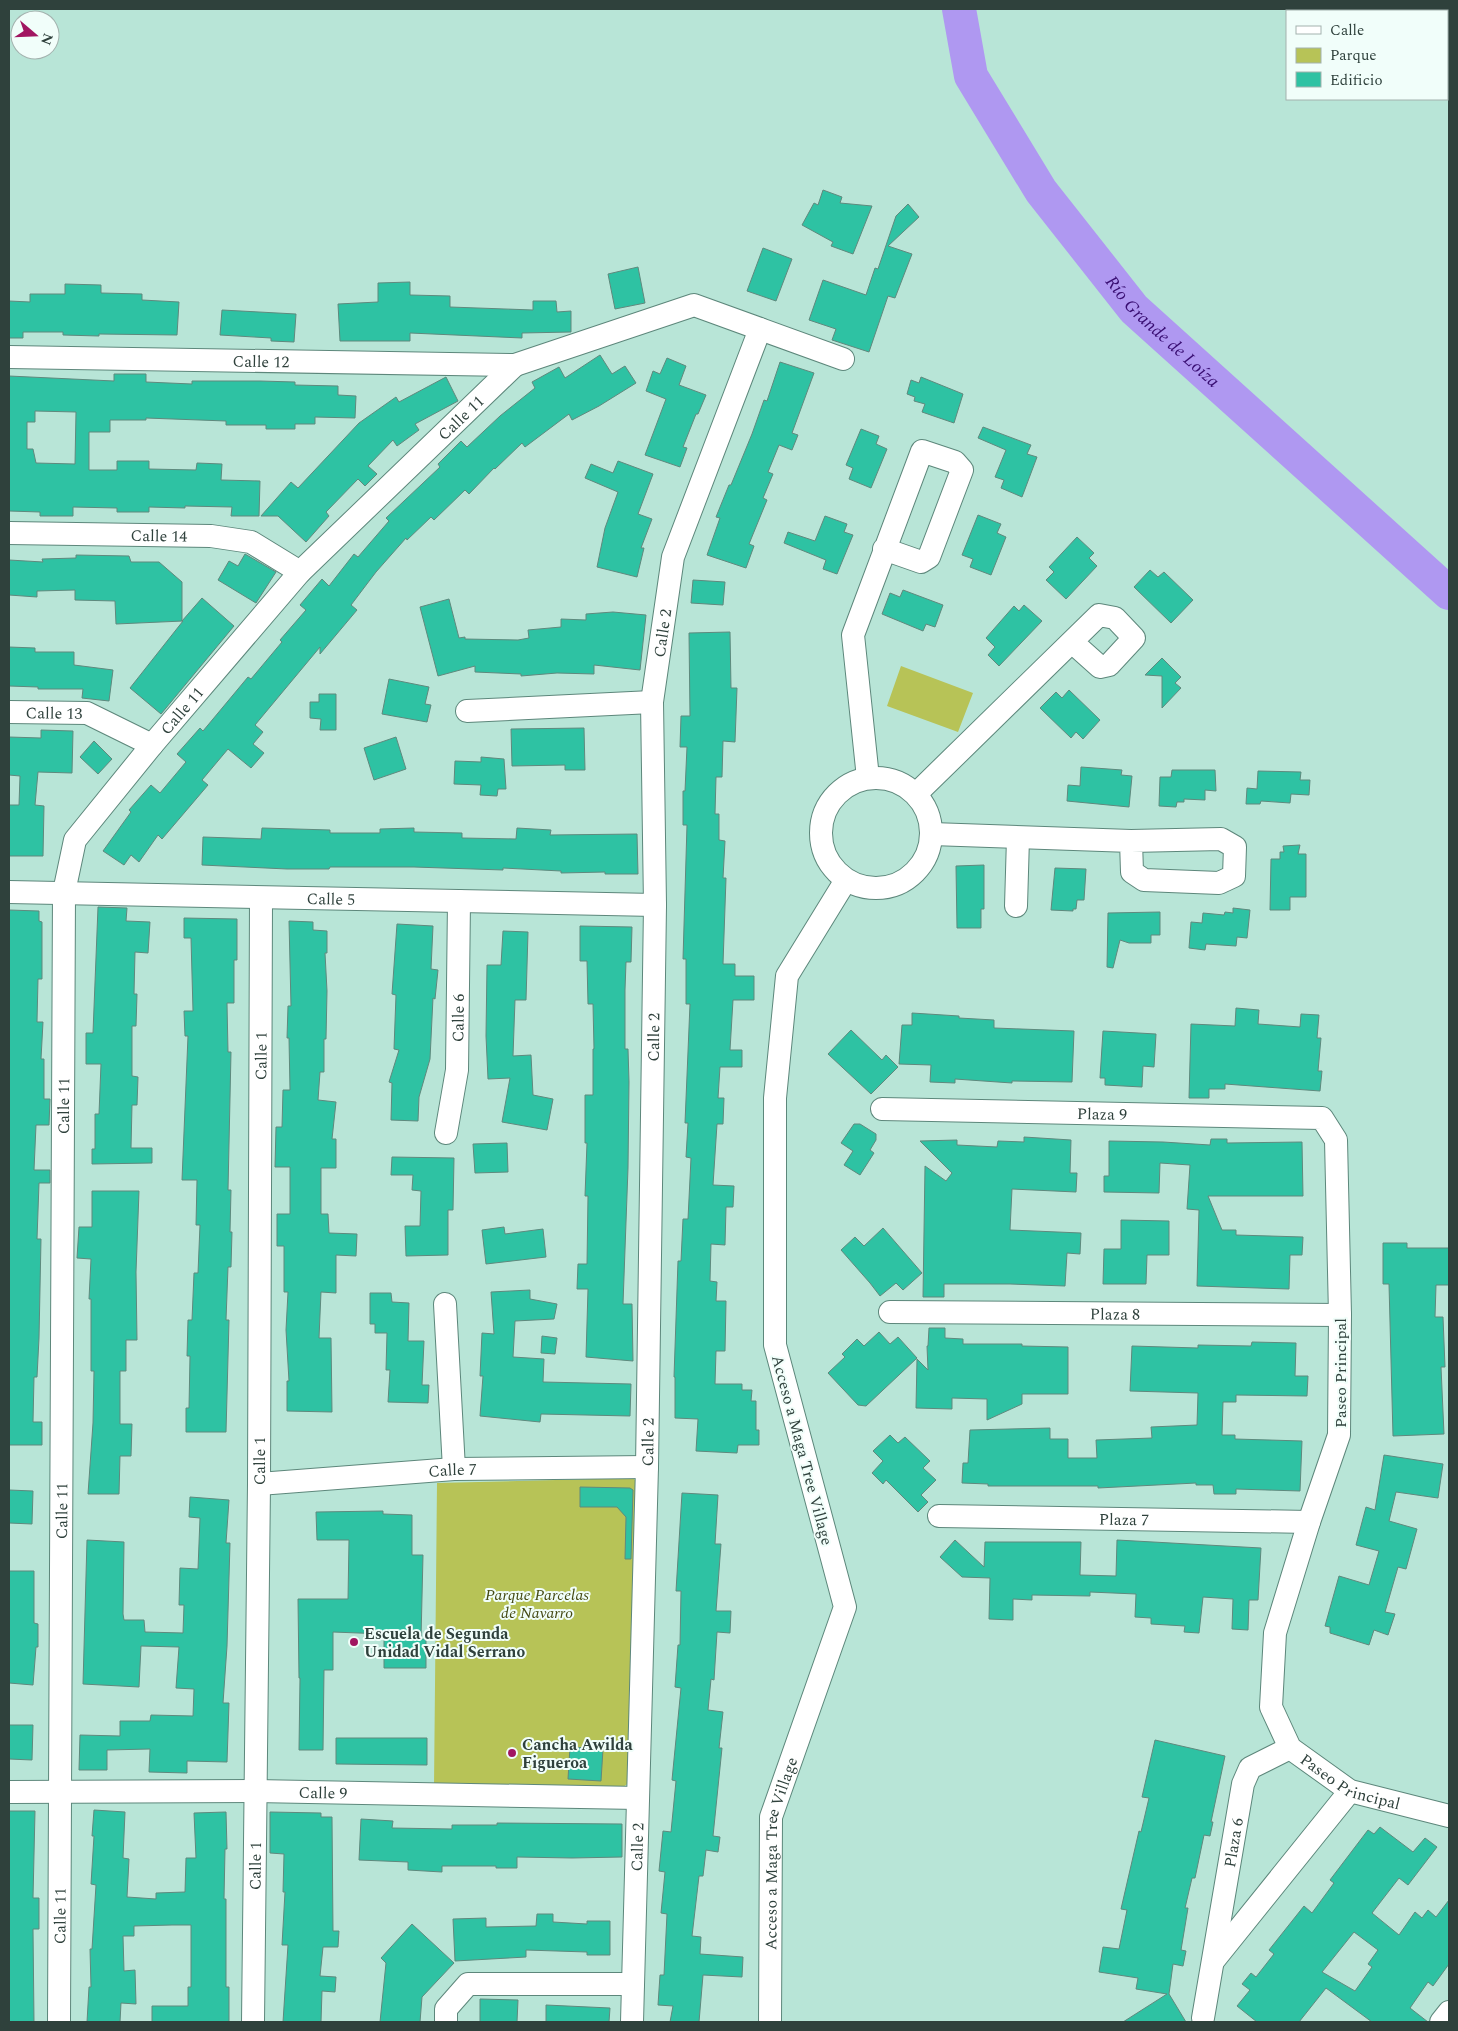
<svg xmlns="http://www.w3.org/2000/svg" width="1458" height="2031" font-family="Spectral,serif">
<style>
.green{fill:#b7c357}
.lines{fill:none;stroke-linecap:round;stroke-linejoin:round}
.river{stroke:#af98f1;stroke-width:34}
.building{fill:#2ec2a3;stroke:#5f897d;fill-rule:evenodd}
.minor-casing{stroke:#5d877b;stroke-width:24}
.minor{stroke:#fff;stroke-width:22}
.poi-dot{fill:#a11661;stroke:#f1fefa;stroke-width:2}
.labels{text-anchor:middle;stroke-width:4;stroke-linejoin:round;paint-order:stroke}
.street-label{font-size:16px;fill:#2f413c;stroke:#f1fefa}
.park-label{font-size:16px;font-style:italic;fill:#454a13;stroke:#f1fefa}
.poi-label{font-size:16px;font-weight:bold;fill:#2f413c;stroke:#f1fefa;text-anchor:start}
.water-label{font-size:18px;font-style:italic;fill:#390e72;stroke:#f1fefa}
</style>
<rect width="100%" height="100%" fill="#b8e5d7"/>
<path class="green" d="M901 666 973 693 958 732 887 706Z
M633 1478 642 1487 629 1783 623 1787H434L437 1483Z"/>
<g class="lines">
<path class="river" id="s1" d="M959 9 971 76 1041 191 1134 309 1449 593"/>
</g>
<path class="building" d="M823 190 842 197 840 203 872 206 853 254 831 246 833 242 802 225 814 203 818 205Z
M908 204 919 217 888 246 912 254 895 298 888 296 869 352 832 340 836 329 809 320 823 280 866 295 875 268 878 269 896 216Z
M763 248 792 259 776 301 747 291Z
M638 267 645 303 615 309 608 274Z
M410 282V295L450 296V307L533 310V301H556L557 312 571 311V332L522 333V338L410 333V341H340L338 304 378 302V283Z
M65 284 101 285V293L142 294V300L179 302 177 335 99 334V336L63 335V332H23V338H9V301L30 302V294H65Z
M222 310 296 314 294 342 271 341V338L220 335Z
M600 355 612 374 625 366 636 383 599 406 572 420 569 414 525 447 522 443 495 469 494 468 469 494 465 490 434 520 431 517 407 540 406 538 376 572 351 605 357 610 320 654V647L255 725 263 732 253 744 264 753 251 768 228 749 202 780 208 785 162 839 158 835 139 862 131 855 124 865 103 851 131 812 129 810 151 785 160 793 186 762 177 754 200 728 203 731 248 677 251 679 282 642 280 640 306 610 300 605 322 579 329 586 354 554 358 557 389 521 386 518 440 467 438 464 461 441 467 447 500 416 535 388 532 382 559 367 565 378Z
M667 358 686 366 679 385 706 395 698 414H696L683 447 687 448 680 467 645 455 666 399 646 391 653 371 660 374Z
M780 362 814 373 792 433 798 435 792 450 779 445 768 472 773 474 763 498 767 500 749 544 754 546 746 568 707 555 720 518 716 517 729 485H731L752 434 764 400 767 401Z
M114 374H146V382L192 384V381H260L295 382V385L338 386V395L356 396 355 418 315 417V424H295V429H266V425H226V421L146 418V420H110V432H89V470H117V461H149V469L196 470 197 463 222 464 221 480 260 481 259 516H231L232 507 185 506V508L149 507V512H117V508L73 507V516H40V512L9 511V376L114 381ZM35 411 76 412 75 464 36 463 33 449H27V422H35Z
M446 377 458 401 415 424 419 430 397 446 393 440 368 466 377 474 365 486 358 479 326 512 329 516 306 542 278 516H261L291 482 298 488 359 423 396 397 399 402Z
M921 377 963 394 954 423 922 412 925 404 914 401 915 397 907 394 911 380 919 383Z
M983 427 1031 445 1027 454 1037 457 1022 497 1001 488 1004 480 995 477 1006 450 978 438Z
M861 429 879 436 876 444 887 449 871 488 849 479 853 468 846 465Z
M618 461 653 474 638 514 652 519 641 548H644L637 577 597 567 605 528 618 492 585 478 591 464 613 473Z
M978 515 1001 524 997 533 1006 537 991 575 970 567 973 559 962 555Z
M825 516 847 524 844 532 853 535 837 574 823 569 826 560 784 543 788 532 815 541Z
M1077 537 1094 553 1089 558 1097 566 1066 599 1046 580 1054 572 1049 567Z
M245 554 276 572 256 603 218 580 229 561 238 566Z
M76 555 129 556 131 562H159L182 582V621L202 598 234 626 161 714 130 688 183 621 116 624 115 601 75 600V590L37 591V597L9 595V560L43 562 42 559 76 558Z
M1150 570 1158 577 1164 572 1193 600 1171 623 1134 587Z
M693 580 725 582 723 605 691 603Z
M903 590 943 605 935 627 926 624 923 631 882 614 890 593 900 597Z
M449 599 459 638 465 637V639L518 640 529 638 528 630 561 627V619L586 620V614L613 612 646 615 640 670 594 665V674L557 673 521 676V674L475 672V666L438 676 420 607Z
M1024 605 1042 621 999 666 988 655 995 647 986 638 1014 606 1019 611Z
M730 632 731 688H737L735 742 723 741 722 777H716L715 814H719V840L725 841 723 878H726L723 964H735V976H754V1000H733L730 1050H742V1067H720L718 1098H724L723 1124H717L713 1185 734 1186 733 1207H726L725 1245 711 1244 710 1281 717 1282 716 1301H726L725 1351H716L715 1384H742V1390H752L751 1401H756V1430H759V1445H738L737 1453 696 1451 698 1419 675 1418V1377H674L678 1261H681L683 1219H688L691 1158 686 1157 688 1123H685L690 1004H686V959H683L687 825H683V791H685L687 747H680L681 716H690L689 633Z
M9 647 35 648V652H74V665L113 670 109 701 82 698 83 689H38V687L9 686Z
M1162 658 1181 677 1175 683 1181 688 1162 708V676L1145 675Z
M389 679 429 687 425 704 431 705 427 722 382 714Z
M1069 690 1100 720 1083 739 1076 732 1071 738 1040 708 1056 692 1062 698Z
M319 694H336V730H320L321 719 310 718V702H319Z
M584 728 585 770H565V765L512 766 511 729Z
M41 730 73 731 72 773 38 772 35 805 44 806 43 856H9V805H19L20 776 9 775V737L41 738Z
M396 737 406 769 374 780 364 748Z
M94 741 112 759 98 774 80 757Z
M481 757 504 759 506 789H498L497 796 480 795 481 785 454 784 455 761 481 762Z
M1081 767 1122 770 1121 775 1132 776 1129 807 1067 801 1068 785 1080 786Z
M1172 770H1215L1216 791 1205 790V800L1184 799V802H1177L1176 807 1159 806 1160 777H1171Z
M1258 771 1301 772 1300 780H1310L1309 795 1291 794 1290 803 1261 801 1260 804H1246L1247 788 1257 789Z
M262 828 330 830V833H380V829L414 828V832L462 833V838L516 839 517 828 551 830 550 835 637 834 638 874H605V872L561 873V871L503 868V870L414 867H330L329 869H287L202 865 203 837 261 839Z
M1300 845 1298 854H1306V897H1290V910H1270L1271 859H1280V852H1284L1283 846Z
M984 865V909H981V928H957L956 866Z
M1055 868 1086 869 1084 900H1077L1076 909H1073V911L1051 910Z
M98 907 127 908 126 921 150 922 148 953 135 952 134 994H137L136 1026H132V1076L138 1077 137 1105H132L131 1148H152V1163L92 1164V1149H95V1114H99L101 1064H86V1033H93Z
M1233 908 1250 910 1247 938 1237 937 1236 946 1206 944 1205 950 1189 948 1191 922 1202 923 1203 913 1224 915 1225 912 1233 913Z
M9 910 39 911V921L42 922V979H38L37 1022H43L41 1059H44V1099H50L49 1125H36L34 1170H50V1183H39L37 1239H41L39 1338 37 1377H34L33 1422H42V1445H9Z
M1160 912V935H1151V943H1129L1120 940 1113 968 1107 967 1108 913Z
M184 918 237 919V960H234V1003H227L228 1052H231L228 1190H231L230 1232H232L231 1267H228L226 1320H229L226 1432H186V1408H189L190 1356H187L188 1320H192L194 1273H198L200 1225H196L197 1180H182L188 1036H185L184 1011H193L191 938H184Z
M289 921 313 922V930L327 931V953H325L327 991 326 1039H324V1072H320L318 1100 336 1102 332 1139H336V1168H321V1214H328L329 1233 357 1234 356 1256 336 1255V1293L321 1292 319 1338H331L332 1412 287 1411V1381H289L286 1330 288 1292H284V1246H277V1214H290V1167H275L276 1127H282L283 1090H290L289 1038H287L288 1006H291Z
M397 924 433 926 431 969 438 970 435 999 433 998 430 1059 419 1097 418 1121 391 1120 392 1083 389 1082 399 1050 394 1049 396 995 392 994Z
M580 926 632 927 631 962H626L625 990V1049H628L629 1082 628 1168 623 1304H632L633 1361 586 1357 588 1289H577L578 1264H587L588 1196H585L587 1143H585V1095H593V1049H594L593 1004H588L587 961H580Z
M503 931 528 932 526 1000H515L513 1056 531 1055 533 1095 553 1099 547 1130 502 1122 510 1078 488 1079 486 1036 487 965H501Z
M1236 1008 1259 1010 1258 1024 1300 1027 1301 1014 1319 1015 1317 1038H1321L1318 1071H1322L1320 1091 1225 1084V1089H1209V1098H1189L1191 1024 1235 1026Z
M912 1013 959 1016V1018L994 1020V1028L1074 1031 1072 1082 1012 1081V1083L955 1079V1083L930 1082 931 1065 899 1064 902 1025H912Z
M851 1030 882 1060 886 1055 898 1067 871 1094 828 1054Z
M1103 1031 1156 1034 1154 1067 1143 1066 1142 1087 1105 1085V1078H1100Z
M854 1124H860L876 1134V1140L870 1150 874 1153 860 1175 844 1165 853 1151 841 1143Z
M1024 1137 1071 1140 1070 1173H1077L1076 1192 1012 1189 1010 1230 1081 1233 1080 1254 1067 1253 1065 1286 1010 1284H944V1297H923L925 1166 946 1181 952 1173 920 1141 957 1140V1145L997 1147 998 1141 1024 1142Z
M1211 1139H1227V1143L1302 1142 1303 1196H1208L1222 1230H1236V1235L1303 1237 1302 1255H1290L1289 1289 1197 1286 1199 1210 1187 1209 1190 1165 1160 1163 1159 1193 1104 1192V1176H1109V1141L1163 1142 1210 1145Z
M507 1143 508 1172 475 1173 473 1144Z
M392 1157 454 1158 453 1210H448V1255L406 1256 405 1226H420L421 1191 412 1190 413 1175H391Z
M92 1191H139L136 1272 137 1340H126V1371H120V1424H132L131 1456H120L119 1494H88L93 1423 94 1371H91V1299H89L91 1259 77 1258 79 1227H92Z
M1121 1220 1169 1221V1255H1147L1146 1284H1103L1104 1249H1121Z
M504 1227 505 1234 543 1229 546 1257 486 1264 482 1230Z
M883 1228 922 1273 903 1290 896 1283 880 1296 870 1283 841 1250 855 1237 864 1246Z
M1383 1243H1407V1248H1449V1285H1436L1435 1317H1443L1445 1367H1441L1444 1434 1393 1436 1389 1284H1383Z
M530 1290V1299L557 1304 554 1319 515 1321 513 1357 544 1359 543 1382 631 1384 630 1416 541 1414 540 1422 480 1416 483 1376H480L482 1333 494 1334 491 1292Z
M370 1293H391L392 1302 409 1303 408 1341H424L422 1385H429L428 1403 388 1402 390 1370H386L387 1333H375V1324H370Z
M929 1328H945V1338L963 1339V1344H1022V1346L1068 1347V1394H1022V1404L987 1420V1399L952 1398V1409L916 1408 917 1359 928 1370 927 1346H928Z
M879 1332 890 1344 898 1337 917 1358 866 1406 858 1405 828 1373 845 1357 842 1354 857 1339 864 1346Z
M542 1336 557 1338 555 1354 541 1353Z
M1252 1342 1296 1343 1295 1376H1308L1307 1396 1236 1395V1402H1223L1222 1435H1235V1439L1302 1441 1300 1491 1236 1489V1494H1214L1213 1485H1196V1483L1098 1488V1486H988V1484L962 1483 963 1463H968L970 1430 1050 1428V1439H1068V1458H1097L1096 1440 1152 1438 1151 1427 1197 1425 1198 1393 1130 1391 1132 1346 1198 1348V1345L1251 1346Z
M890 1435 898 1443 905 1437 930 1461 923 1468 936 1480 921 1495 928 1502 918 1512 886 1480 883 1484 872 1473 883 1461 873 1451Z
M1384 1455 1443 1464 1438 1498 1396 1492 1389 1521 1417 1529 1406 1569 1398 1567 1385 1612 1395 1614 1388 1635 1374 1630 1369 1645 1330 1633V1627L1325 1626 1339 1576 1369 1585 1379 1551 1356 1545 1366 1507 1375 1510Z
M580 1487 630 1488 633 1490 631 1559H625L626 1517 617 1507H580Z
M9 1490 33 1491 32 1524 9 1523Z
M682 1493 718 1495 715 1544H721L716 1611H731L730 1633 717 1632 714 1680 711 1679 708 1710 723 1712 719 1748H722L713 1836 720 1837 718 1852 706 1850 703 1876H699L692 1936 701 1937 700 1954 743 1957 742 1977 703 1975 699 2022H670L673 2006 658 2005 660 1975H664L667 1914 661 1913 665 1872 659 1871 663 1831 671 1832 676 1781 672 1780 681 1688 675 1687 678 1645H680L681 1591H676Z
M190 1497 229 1500 226 1543H230L227 1646 223 1703H229L227 1762 187 1761V1773L149 1772 150 1749 107 1750V1770H79L80 1735 120 1736V1721H150L151 1715 193 1716 194 1689 176 1688 179 1647 141 1646 139 1687 83 1684 87 1540 124 1542 123 1614 124 1620H144L145 1632 183 1633 184 1605H179L180 1568 198 1569 200 1518 189 1517Z
M383 1511V1514L412 1515V1555H423L421 1639H426V1668H384V1634L333 1632V1670H324L323 1750H299L300 1678H299L298 1599H348L349 1540H317L316 1512Z
M955 1540 984 1567 985 1542H1081L1080 1575 1116 1576 1117 1540 1261 1548 1258 1600H1249L1248 1630 1232 1629 1233 1599 1203 1597 1199 1633 1184 1632 1185 1626 1151 1624V1618L1135 1617 1136 1594 1090 1592V1596L1032 1595V1600L1013 1599V1620L989 1619 990 1578 962 1577 940 1557Z
M9 1571H34V1623L38 1624V1647H36L33 1685 9 1683Z
M9 1725H33L32 1760 9 1759Z
M336 1738H427V1765L336 1764Z
M1155 1740 1225 1756 1211 1822H1213L1210 1836 1204 1835 1195 1878H1192L1185 1908H1188L1181 1950 1186 1951 1183 1966 1173 1964 1169 1994 1186 2022H1123L1167 1994 1136 1989 1138 1978 1099 1972 1103 1947 1119 1949 1127 1910 1121 1909 1139 1831 1141 1832 1149 1798 1142 1797Z
M570 1747 603 1749 601 1781 568 1779Z
M94 1810 125 1812 123 1858 129 1859 127 1897 156 1899V1893L185 1892 186 1858H196L194 1813 226 1812 227 1849H225L224 1899H226V1987H229V2022H152V2006H188V1987H191V1925H172L134 1926V1936H123L124 1971 135 1970 136 2004 121 2003 120 2022H87L89 1987H91L90 1949H92L96 1885 91 1884 94 1836H92Z
M9 1811H35L33 1898H39V1929H33L34 2022H9Z
M270 1812 321 1813V1817H332L333 1931H339L338 1947H323L320 1976 336 1977 335 1992 322 1991 321 2022H283L288 1945H282L285 1892H283L284 1854 270 1853Z
M361 1819 393 1821 392 1828 452 1829V1825H497V1823L622 1824V1857L572 1858 517 1857V1868H496V1866H442V1872L408 1870V1862L359 1860Z
M1380 1827 1413 1852 1425 1838 1437 1847 1408 1885 1399 1878 1372 1913 1399 1935 1415 1912 1422 1918 1428 1910 1436 1917 1449 1900V1964L1433 1986 1428 1982 1410 2008 1428 2022H1372L1326 1988 1299 2022H1257L1237 2006 1250 1990 1242 1984 1251 1973 1256 1977 1274 1954 1269 1950 1304 1906 1312 1913 1334 1883 1330 1880 1368 1830 1374 1834ZM1354 1932 1378 1950 1368 1964 1372 1967 1355 1991 1322 1972Z
M537 1914H553V1922L587 1924V1921H610V1955H587V1952L526 1950V1957L455 1961 453 1919 486 1918V1927L536 1926Z
M412 1924 454 1963 422 1997 420 2022H380L386 1963 381 1958Z
M480 1999 518 2000 517 2022H480Z
M546 2005 610 2008 609 2022H546Z"/>
<g class="lines">
<g class="minor-casing">
<g id="minor">
<path id="s2" d="M9 357 515 365 694 305 843 359"/>
<path id="s3" d="M9 533 211 536 251 542 300 572"/>
<path d="M467 711 652 702"/>
<path id="s4" d="M9 712 87 713 152 745"/>
<circle cx="876" cy="833" r="55"/>
<path d="M868 778 853 635 922 451 955 462 962 470 929 557 921 562 884 549"/>
<path d="M916 794 1099 615 1115 618 1134 638 1109 665 1100 667 1072 642"/>
<path d="M932 834 1131 841 1221 839 1235 847 1234 876 1219 883 1144 880 1132 872 1131 841"/>
<path id="s5" d="M9 892 655 905"/>
<path d="M1016 906 1018 838"/>
<path id="s6" d="M882 1109 1322 1118 1336 1140 1340 1315 1339 1435 1309 1522 1275 1633 1271 1707 1290 1748 1350 1791 1449 1816"/>
<path id="s7" d="M446 1133 457 1070 459 901"/>
<path d="M445 1304 454 1469"/>
<path id="s8" d="M890 1312 1340 1315"/>
<path id="s9" d="M259 1484 454 1469 647 1467"/>
<path id="s10" d="M939 1516 1309 1522"/>
<path id="s11" d="M9 1792 255 1791 638 1798"/>
<path d="M1214 1960 1350 1791"/>
<path id="s12" d="M1203 2018 1243 1784 1250 1768 1290 1748"/>
<path id="s13" d="M59 2022 64 892 75 840 152 745 300 572 515 365"/>
<path id="s14" d="M253 2022 259 1484 261 898"/>
<path d="M446 2022V2009L468 1984H633"/>
<path id="s15" d="M632 2022 647 1467 655 905 652 702 673 557 760 329"/>
<path id="s16" d="M770 2022 771 1817 845 1607 775 1345V1098L787 976 846 880"/>
<path d="M1441 2022 1449 2012"/>
</g>
</g>
<use href="#minor" class="minor"/>
</g>
<g class="poi-dot">
<circle cx="354" cy="1642" r="5"/>
<circle cx="512" cy="1753" r="5"/>
</g>
<g class="labels">
<g class="street-label">
<text dy="6" stroke="none"><textPath href="#s2" startOffset="252">Calle 12</textPath></text>
<text dy="6" stroke="none"><textPath href="#s13" startOffset="1756">Calle 11</textPath></text>
<text dy="6" stroke="none"><textPath href="#s3" startOffset="150">Calle 14</textPath></text>
<text dy="6" stroke="none"><textPath href="#s15" startOffset="1390">Calle 2</textPath></text>
<text dy="6" stroke="none"><textPath href="#s13" startOffset="1351">Calle 11</textPath></text>
<text dy="6" stroke="none"><textPath href="#s4" startOffset="45">Calle 13</textPath></text>
<text dy="6" stroke="none"><textPath href="#s5" startOffset="322">Calle 5</textPath></text>
<text dy="6" stroke="none"><textPath href="#s7" startOffset="116">Calle 6</textPath></text>
<text dy="6" stroke="none"><textPath href="#s15" startOffset="985">Calle 2</textPath></text>
<text dy="6" stroke="none"><textPath href="#s14" startOffset="966">Calle 1</textPath></text>
<text dy="6" stroke="none"><textPath href="#s13" startOffset="916">Calle 11</textPath></text>
<text dy="6" stroke="none"><textPath href="#s6" startOffset="220">Plaza 9</textPath></text>
<text dy="6" stroke="none"><textPath href="#s8" startOffset="225">Plaza 8</textPath></text>
<text transform="translate(1340 1373) rotate(-90)" y="6">Paseo Principal</text>
<text dy="6" stroke="none"><textPath href="#s15" startOffset="580">Calle 2</textPath></text>
<text transform="translate(803 1450) rotate(75)" y="6">Acceso a Maga Tree Village</text>
<text dy="6" stroke="none"><textPath href="#s14" startOffset="561">Calle 1</textPath></text>
<text dy="6" stroke="none"><textPath href="#s9" startOffset="194">Calle 7</textPath></text>
<text dy="6" stroke="none"><textPath href="#s13" startOffset="511">Calle 11</textPath></text>
<text dy="6" stroke="none"><textPath href="#s10" startOffset="185">Plaza 7</textPath></text>
<text dy="6" stroke="none"><textPath href="#s6" startOffset="1159">Paseo Principal</textPath></text>
<text dy="6" stroke="none"><textPath href="#s11" startOffset="314">Calle 9</textPath></text>
<text dy="6" stroke="none"><textPath href="#s12" startOffset="178">Plaza 6</textPath></text>
<text dy="6" stroke="none"><textPath href="#s15" startOffset="175">Calle 2</textPath></text>
<text dy="6" stroke="none"><textPath href="#s16" startOffset="170">Acceso a Maga Tree Village</textPath></text>
<text dy="6" stroke="none"><textPath href="#s14" startOffset="156">Calle 1</textPath></text>
<text dy="6" stroke="none"><textPath href="#s13" startOffset="106">Calle 11</textPath></text>
</g>
<g class="park-label">
<text x="537" y="1600">Parque Parcelas<tspan x="537" dy="18">de Navarro</tspan></text>
</g>
<g class="poi-label">
<text x="364" y="1639">Escuela de Segunda<tspan x="364" dy="18">Unidad Vidal Serrano</tspan></text>
<text x="522" y="1750">Cancha Awilda<tspan x="522" dy="18">Figueroa</tspan></text>
</g>
<g class="water-label">
<text dy="6" stroke="none"><textPath href="#s1" startOffset="389">Río Grande de Loíza</textPath></text>
</g>
</g>
<rect width="1458" height="2031" fill="none" stroke="#2f413c" stroke-width="20"/>
<rect x="1286" y="10" width="162" height="90" fill="#f1fefa" stroke="#a3b2ae"/>
<rect x="1296" y="26" width="25" height="8" fill="#ffffff" stroke="#a3b2ae"/>
<text x="1330" y="35" font-size="15" fill="#2f413c">Calle</text>
<rect x="1296" y="48" width="25" height="15" fill="#b7c357" stroke="#a3b2ae"/>
<text x="1330" y="60" font-size="15" fill="#2f413c">Parque</text>
<rect x="1296" y="72" width="25" height="15" fill="#2ec2a3" stroke="#a3b2ae"/>
<text x="1330" y="85" font-size="15" fill="#2f413c">Edificio</text>
<g transform="translate(35 35) rotate(109)"><circle r="24" fill="#f1fefa" stroke="#a3b2ae"/>
<path d="M0-4L9 19L0 12L-9 19Z" fill="#a11661"/>
<text y="-8" font-size="14" font-weight="bold" text-anchor="middle" fill="#2f413c">N</text>
</g>
</svg>
